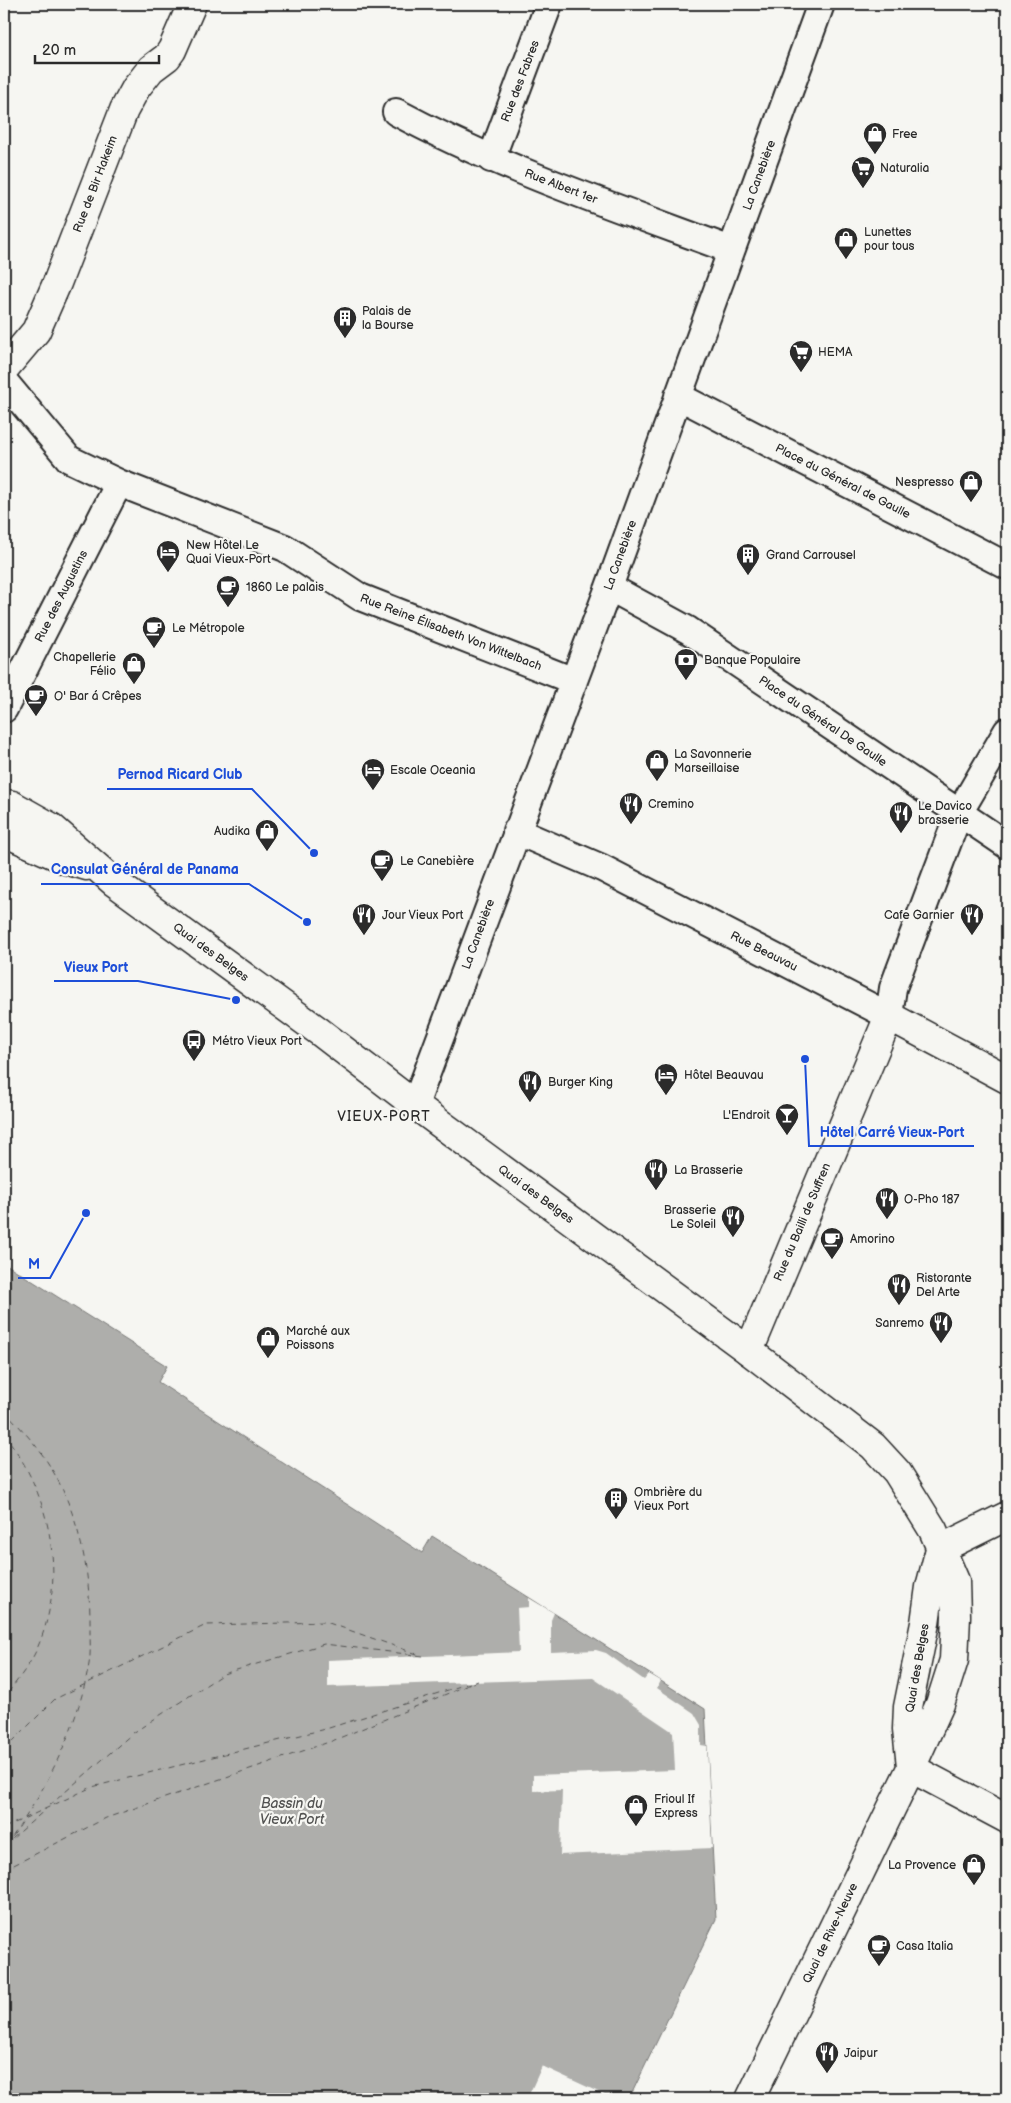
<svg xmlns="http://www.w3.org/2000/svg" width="1011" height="2103" font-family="'Balsamiq Sans',sans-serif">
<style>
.water{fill:#aeaeab;stroke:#7a7a78}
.pier{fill:#f6f6f2}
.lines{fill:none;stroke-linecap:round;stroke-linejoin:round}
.ferry{stroke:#525251;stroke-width:1;stroke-dasharray:6 5;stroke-linecap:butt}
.pedestrian-casing{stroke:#2b2b2b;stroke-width:30}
.minor-casing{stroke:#2b2b2b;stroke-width:31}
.tertiary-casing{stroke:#2b2b2b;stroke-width:31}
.secondary-casing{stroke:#2b2b2b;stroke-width:31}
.pedestrian{stroke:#f6f6f2;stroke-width:26}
.minor{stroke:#f6f6f2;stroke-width:28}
.tertiary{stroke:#f6f6f2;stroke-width:28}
.secondary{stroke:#f6f6f2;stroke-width:28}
.labels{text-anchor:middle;stroke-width:4.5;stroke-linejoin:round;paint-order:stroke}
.street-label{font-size:12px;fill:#2b2b2b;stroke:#f6f6f2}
.poi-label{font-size:12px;fill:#2b2b2b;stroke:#f6f6f2;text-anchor:start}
.neighbourhood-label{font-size:14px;letter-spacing:1px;fill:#2b2b2b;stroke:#f6f6f2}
.water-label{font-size:14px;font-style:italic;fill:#525251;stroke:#f6f6f2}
.leader{fill:none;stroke:#1d4ed8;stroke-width:2}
.callout-dot{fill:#1d4ed8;stroke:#f6f6f2;stroke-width:2}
.callout-label{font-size:14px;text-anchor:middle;font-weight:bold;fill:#1d4ed8;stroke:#f6f6f2;stroke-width:4.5;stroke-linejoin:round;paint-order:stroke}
</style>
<rect width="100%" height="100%" fill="#f6f6f2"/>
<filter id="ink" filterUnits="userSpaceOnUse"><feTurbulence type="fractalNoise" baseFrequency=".02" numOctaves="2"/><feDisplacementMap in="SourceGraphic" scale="10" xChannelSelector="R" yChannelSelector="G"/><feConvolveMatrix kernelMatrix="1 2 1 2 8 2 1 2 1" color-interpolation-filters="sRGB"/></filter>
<g filter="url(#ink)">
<path class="water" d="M4 1263 167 1366 158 1382 422 1553 432 1536 705 1709 716 1919 629 2099H4Z"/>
<path class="pier" d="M529 1598 554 1613 551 1620V1652L596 1650 606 1653 644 1680 649 1674 661 1681 657 1688 694 1713 701 1725V1745L707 1746 712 1848 560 1855 562 1790 533 1791V1775L675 1770 673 1732 593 1678 328 1687V1660L519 1652 517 1608 529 1607Z
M542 2066 607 2096 605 2099H527Z"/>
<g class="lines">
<path class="ferry" d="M4 1410C19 1426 36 1444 48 1463 79 1512 91 1572 90 1630 90 1641 91 1653 89 1664 78 1727 47 1788 10 1840
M4 1434C51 1494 69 1579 36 1651 28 1668 15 1683 4 1698
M4 1750 55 1699 206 1625 326 1622 420 1655
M49 1806 133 1733 223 1674 324 1644 423 1656
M4 1828 92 1787 329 1728 470 1683
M4 1846 46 1809
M4 1870 106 1818 332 1741 478 1681"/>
<g class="pedestrian-casing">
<path id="pedestrian" d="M396 112C502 169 618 208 731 250
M491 159 549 4
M4 381 69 459 119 483 285 548 360 597 574 681
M678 396 1007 566
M609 587 688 630 1007 845
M4 709 119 483
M516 831 602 868 889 1016 893 988 959 813 1007 731
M415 1105 609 587 821 4"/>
</g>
<g class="minor-casing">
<path id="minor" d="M4 369 36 331 57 283 124 110 136 88 151 69 167 57 172 50 192 4
M749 1351 889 1016 1007 1079
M940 1549 1007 1516"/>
</g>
<g class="tertiary-casing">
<path id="tertiary" d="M911 1768 1007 1819"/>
</g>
<g class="secondary-casing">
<path id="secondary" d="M4 804 12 805 51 827 114 882 320 1032 415 1105 749 1351 873 1446 897 1472 933 1530 955 1581 956 1616 954 1660 940 1704 911 1768 750 2099
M4 832 66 860 87 866
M911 1766 907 1729 908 1707 925 1623 930 1587 940 1549"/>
</g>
<use href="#pedestrian" class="pedestrian"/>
<use href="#minor" class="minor"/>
<use href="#tertiary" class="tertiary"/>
<use href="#secondary" class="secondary"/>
</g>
</g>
<defs>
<g id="shop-pin" transform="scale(1.25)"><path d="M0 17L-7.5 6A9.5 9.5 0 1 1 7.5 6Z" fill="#2b2b2b" stroke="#f6f6f2"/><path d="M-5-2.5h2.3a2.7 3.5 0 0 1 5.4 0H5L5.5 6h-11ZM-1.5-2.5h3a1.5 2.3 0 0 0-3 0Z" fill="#fff"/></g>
<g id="supermarket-pin" transform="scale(1.25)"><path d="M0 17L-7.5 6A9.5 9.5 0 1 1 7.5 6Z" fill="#2b2b2b" stroke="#f6f6f2"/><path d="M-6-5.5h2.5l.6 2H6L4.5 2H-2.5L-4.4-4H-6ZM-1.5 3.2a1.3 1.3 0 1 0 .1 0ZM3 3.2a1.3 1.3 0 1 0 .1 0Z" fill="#fff"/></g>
<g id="building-pin" transform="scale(1.25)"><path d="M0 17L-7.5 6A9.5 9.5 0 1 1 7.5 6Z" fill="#2b2b2b" stroke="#f6f6f2"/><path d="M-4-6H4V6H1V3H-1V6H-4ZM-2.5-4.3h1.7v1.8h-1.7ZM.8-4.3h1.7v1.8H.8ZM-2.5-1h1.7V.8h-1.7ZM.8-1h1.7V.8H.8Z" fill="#fff"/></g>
<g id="hotel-pin" transform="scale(1.25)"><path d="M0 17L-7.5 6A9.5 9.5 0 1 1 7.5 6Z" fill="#2b2b2b" stroke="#f6f6f2"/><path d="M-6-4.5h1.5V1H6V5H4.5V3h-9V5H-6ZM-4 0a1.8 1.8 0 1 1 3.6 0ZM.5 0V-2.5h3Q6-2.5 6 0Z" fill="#fff"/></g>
<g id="cafe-pin" transform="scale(1.25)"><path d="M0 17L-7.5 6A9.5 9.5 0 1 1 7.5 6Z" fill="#2b2b2b" stroke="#f6f6f2"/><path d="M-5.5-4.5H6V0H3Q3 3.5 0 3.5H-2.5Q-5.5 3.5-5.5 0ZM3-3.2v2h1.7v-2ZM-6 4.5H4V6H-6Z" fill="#fff"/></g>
<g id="bank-pin" transform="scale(1.25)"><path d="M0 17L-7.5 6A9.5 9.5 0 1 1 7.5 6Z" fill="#2b2b2b" stroke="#f6f6f2"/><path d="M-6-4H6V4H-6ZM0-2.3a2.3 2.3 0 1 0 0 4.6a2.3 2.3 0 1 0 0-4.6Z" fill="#fff"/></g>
<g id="restaurant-pin" transform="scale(1.25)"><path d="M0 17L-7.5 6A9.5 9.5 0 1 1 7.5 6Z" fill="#2b2b2b" stroke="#f6f6f2"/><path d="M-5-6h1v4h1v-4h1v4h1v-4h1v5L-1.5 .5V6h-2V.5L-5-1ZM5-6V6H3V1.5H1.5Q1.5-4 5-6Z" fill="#fff"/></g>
<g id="bus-pin" transform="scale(1.25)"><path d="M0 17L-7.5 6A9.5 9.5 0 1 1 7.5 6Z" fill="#2b2b2b" stroke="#f6f6f2"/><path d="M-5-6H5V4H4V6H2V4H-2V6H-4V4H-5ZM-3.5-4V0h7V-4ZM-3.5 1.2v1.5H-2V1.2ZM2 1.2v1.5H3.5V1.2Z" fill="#fff"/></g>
<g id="bar-pin" transform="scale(1.25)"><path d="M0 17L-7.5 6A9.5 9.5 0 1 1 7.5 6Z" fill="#2b2b2b" stroke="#f6f6f2"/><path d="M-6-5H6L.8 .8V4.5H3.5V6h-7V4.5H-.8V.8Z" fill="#fff"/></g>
</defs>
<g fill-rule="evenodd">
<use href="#shop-pin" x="875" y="134"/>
<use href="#supermarket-pin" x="863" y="168"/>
<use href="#shop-pin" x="846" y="239"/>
<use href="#building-pin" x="345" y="318"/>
<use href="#supermarket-pin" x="801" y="352"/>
<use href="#shop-pin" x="971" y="482"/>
<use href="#hotel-pin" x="168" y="552"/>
<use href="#building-pin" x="748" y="555"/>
<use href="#cafe-pin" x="228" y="587"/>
<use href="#cafe-pin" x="154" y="628"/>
<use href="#bank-pin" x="686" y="660"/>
<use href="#shop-pin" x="134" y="664"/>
<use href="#cafe-pin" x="36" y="696"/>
<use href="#shop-pin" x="657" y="761"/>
<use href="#hotel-pin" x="373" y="770"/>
<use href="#restaurant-pin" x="631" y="804"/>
<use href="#restaurant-pin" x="901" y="813"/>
<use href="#shop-pin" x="267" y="831"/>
<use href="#cafe-pin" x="382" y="861"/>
<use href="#restaurant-pin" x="364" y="915"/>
<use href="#restaurant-pin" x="972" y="915"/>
<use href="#bus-pin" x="194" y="1041"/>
<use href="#hotel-pin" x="666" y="1075"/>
<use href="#restaurant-pin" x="530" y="1082"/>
<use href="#bar-pin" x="787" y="1115"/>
<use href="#restaurant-pin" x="656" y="1170"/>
<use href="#restaurant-pin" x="887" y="1199"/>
<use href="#restaurant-pin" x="733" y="1217"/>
<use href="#cafe-pin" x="832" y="1239"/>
<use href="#restaurant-pin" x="899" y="1285"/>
<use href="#restaurant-pin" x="941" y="1323"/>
<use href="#shop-pin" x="268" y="1338"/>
<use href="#building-pin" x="616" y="1499"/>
<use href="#shop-pin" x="636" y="1806"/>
<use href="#shop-pin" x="974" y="1865"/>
<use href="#cafe-pin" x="879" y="1946"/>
<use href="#restaurant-pin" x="827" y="2053"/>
</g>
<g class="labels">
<g class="street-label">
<text transform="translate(520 81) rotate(-69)" y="4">Rue des Fabres</text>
<text transform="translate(759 175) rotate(-70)" y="4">La Canebière</text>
<text transform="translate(95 184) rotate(-69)" y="4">Rue de Bir Hakeim</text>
<text transform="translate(561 186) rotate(21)" y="4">Rue Albert 1er</text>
<text transform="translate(843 481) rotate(27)" y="4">Place du Général de Gaulle</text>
<text transform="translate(620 555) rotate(-70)" y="4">La Canebière</text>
<text transform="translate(61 596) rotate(-63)" y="4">Rue des Augustins</text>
<text transform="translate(451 632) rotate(21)" y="4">Rue Reine Élisabeth Von Wittelbach</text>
<text transform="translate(823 721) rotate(34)" y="4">Place du Général De Gaulle</text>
<text transform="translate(478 934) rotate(-70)" y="4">La Canebière</text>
<text transform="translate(764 951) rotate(27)" y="4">Rue Beauvau</text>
<text transform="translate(211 952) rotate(36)" y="4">Quai des Belges</text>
<text transform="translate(536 1194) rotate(36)" y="4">Quai des Belges</text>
<text transform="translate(802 1222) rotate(-67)" y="4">Rue du Bailli de Suffren</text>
<text transform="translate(917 1668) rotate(-80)" y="4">Quai des Belges</text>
<text transform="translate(830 1933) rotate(-64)" y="4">Quai de Rive-Neuve</text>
</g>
<g class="poi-label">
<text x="892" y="138">Free</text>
<text x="880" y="172">Naturalia</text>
<text x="864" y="236">Lunettes<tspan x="864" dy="14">pour tous</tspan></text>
<text x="362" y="315">Palais de<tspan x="362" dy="14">la Bourse</tspan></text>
<text x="818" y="356">HEMA</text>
<text x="954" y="486" text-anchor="end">Nespresso</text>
<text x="186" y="549">New Hôtel Le<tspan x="186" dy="14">Quai Vieux-Port</tspan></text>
<text x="766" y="559">Grand Carrousel</text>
<text x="246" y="591">1860 Le palais</text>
<text x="172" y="632">Le Métropole</text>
<text x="116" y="661" text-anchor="end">Chapellerie<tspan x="116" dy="14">Félio</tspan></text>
<text x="704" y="664">Banque Populaire</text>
<text x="54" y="700">O' Bar á Crêpes</text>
<text x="674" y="758">La Savonnerie<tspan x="674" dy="14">Marseillaise</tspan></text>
<text x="390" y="774">Escale Oceania</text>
<text x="648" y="808">Cremino</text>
<text x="918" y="810">Le Davico<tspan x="918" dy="14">brasserie</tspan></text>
<text x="250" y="835" text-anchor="end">Audika</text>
<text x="400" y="865">Le Canebière</text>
<text x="382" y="919">Jour Vieux Port</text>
<text x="954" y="919" text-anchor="end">Cafe Garnier</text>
<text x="212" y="1045">Métro Vieux Port</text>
<text x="684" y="1079">Hôtel Beauvau</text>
<text x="548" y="1086">Burger King</text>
<text x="770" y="1119" text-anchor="end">L'Endroit</text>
<text x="674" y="1174">La Brasserie</text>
<text x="904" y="1203">O-Pho 187</text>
<text x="716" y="1214" text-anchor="end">Brasserie<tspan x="716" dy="14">Le Soleil</tspan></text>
<text x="850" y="1243">Amorino</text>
<text x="916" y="1282">Ristorante<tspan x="916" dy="14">Del Arte</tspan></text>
<text x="924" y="1327" text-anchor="end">Sanremo</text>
<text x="286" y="1335">Marché aux<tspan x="286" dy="14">Poissons</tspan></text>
<text x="634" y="1496">Ombrière du<tspan x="634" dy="14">Vieux Port</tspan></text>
<text x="654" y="1803">Frioul If<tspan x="654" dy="14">Express</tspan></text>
<text x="956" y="1869" text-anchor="end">La Provence</text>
<text x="896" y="1950">Casa Italia</text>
<text x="844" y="2057">Jaipur</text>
</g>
<g class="neighbourhood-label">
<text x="384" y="1121">VIEUX-PORT</text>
</g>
<g class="water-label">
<text x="292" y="1808">Bassin du<tspan x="292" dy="16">Vieux Port</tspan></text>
</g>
</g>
<path class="leader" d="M314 853L252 789H107M307 922L249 884H41M236 1000L138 981H54M805 1059L809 1146H974M86 1213L50 1278H18"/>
<g class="callout-dot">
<circle cx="314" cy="853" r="5"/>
<circle cx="307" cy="922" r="5"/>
<circle cx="236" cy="1000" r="5"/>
<circle cx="805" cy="1059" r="5"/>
<circle cx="86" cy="1213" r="5"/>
</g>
<g class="callout-label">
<text x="180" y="779">Pernod Ricard Club</text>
<text x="145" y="874">Consulat Général de Panama</text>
<text x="96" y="972">Vieux Port</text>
<text x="892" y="1137">Hôtel Carré Vieux-Port</text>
<text x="34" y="1269">M</text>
</g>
<rect width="1011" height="2103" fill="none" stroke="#f6f6f2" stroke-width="20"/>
<rect x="10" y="10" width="991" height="2083" fill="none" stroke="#2b2b2b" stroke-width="2" filter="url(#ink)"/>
<path d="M35 55v8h124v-8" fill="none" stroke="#2b2b2b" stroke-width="2.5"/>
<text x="42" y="55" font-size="15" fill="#2b2b2b" stroke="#f6f6f2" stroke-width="4" paint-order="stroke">20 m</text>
</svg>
